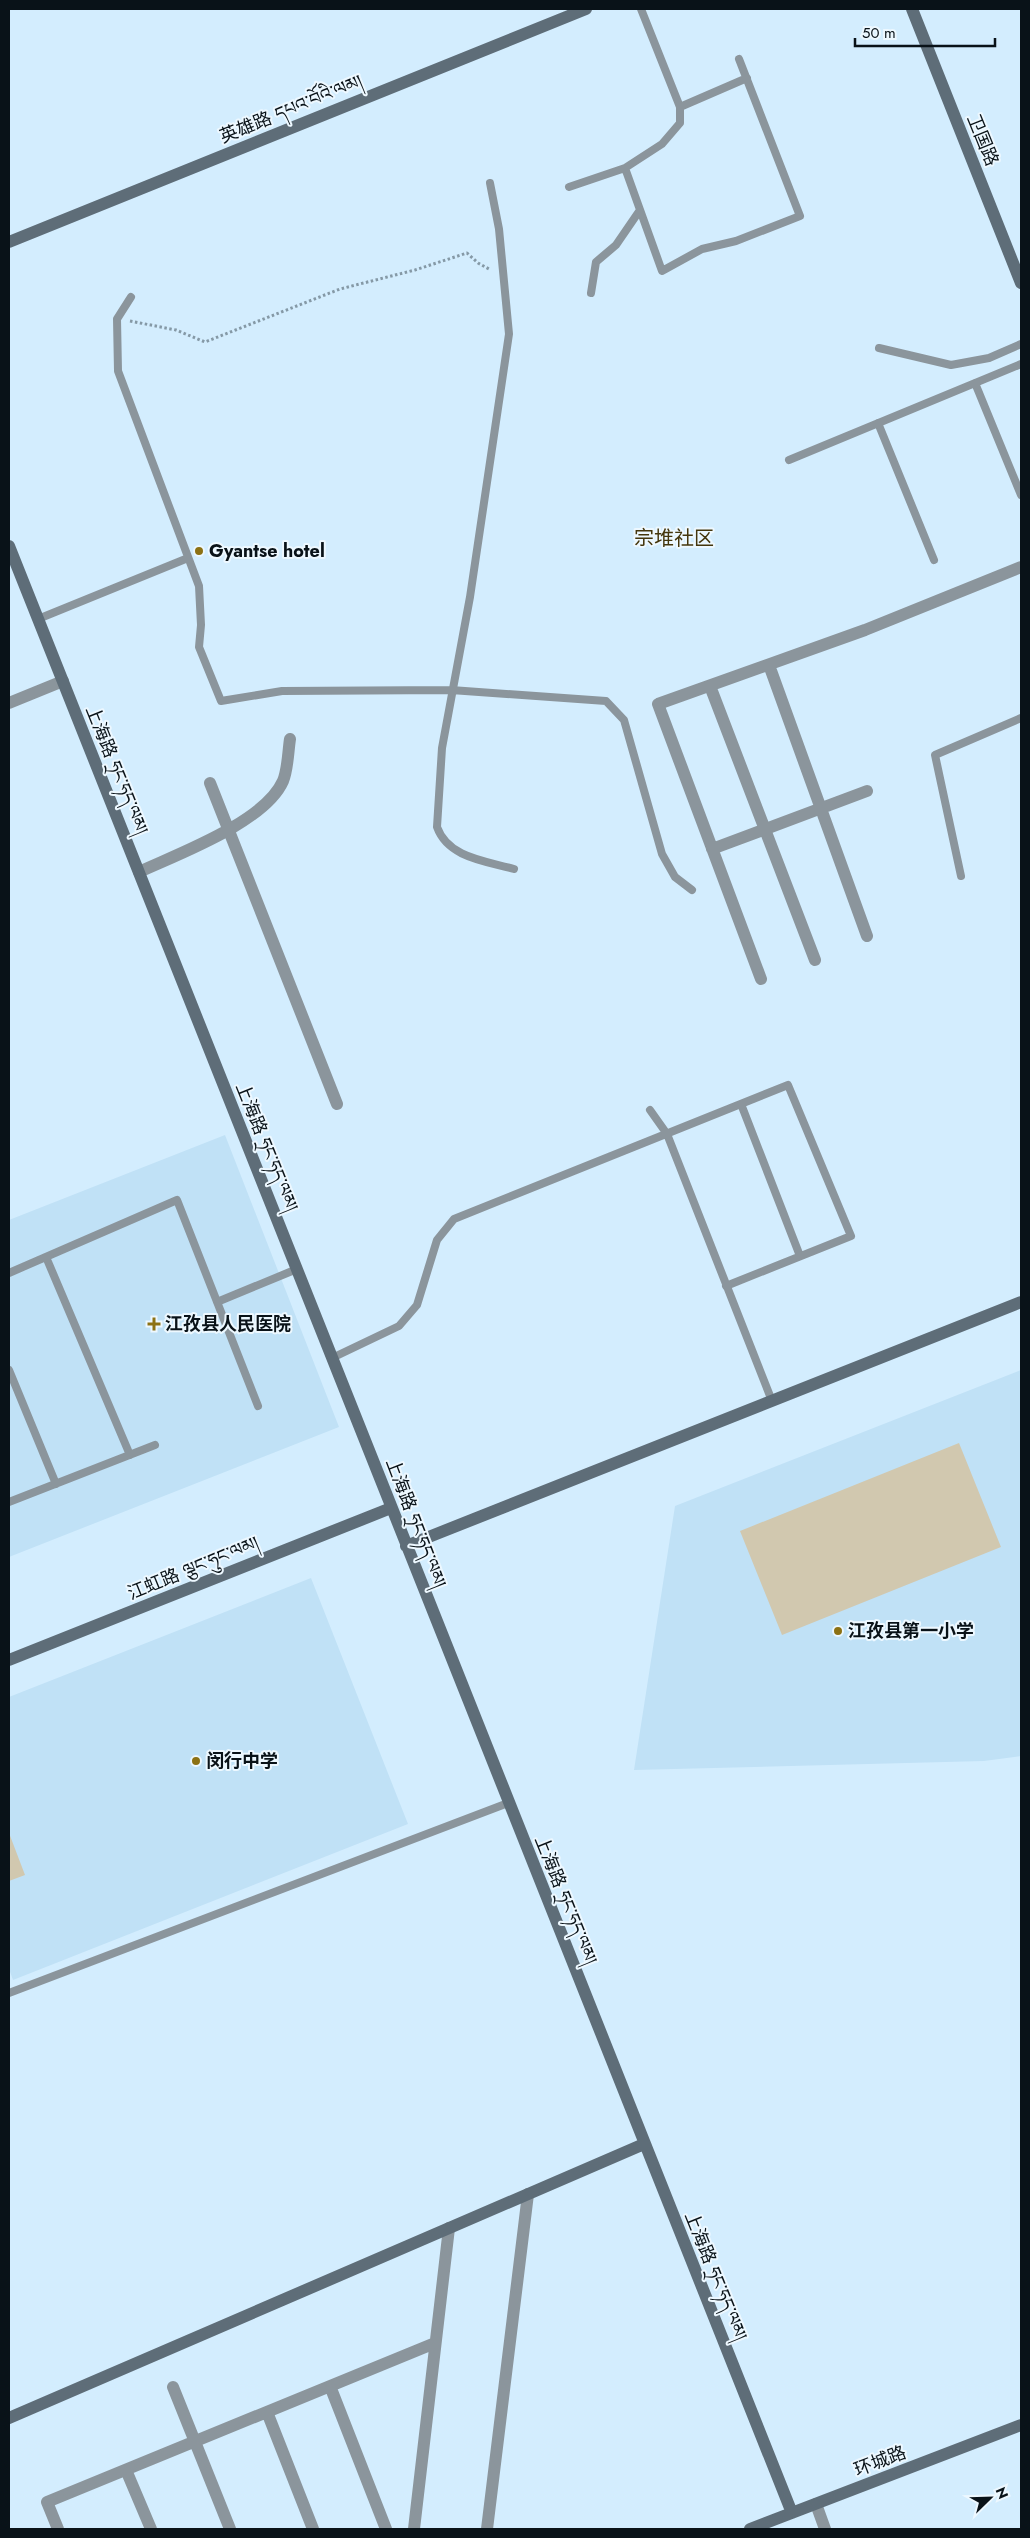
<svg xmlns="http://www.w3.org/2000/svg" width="1030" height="2538" font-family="Jost,'Noto Sans SC','Noto Serif Tibetan',sans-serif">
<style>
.built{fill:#c0e1f6}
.green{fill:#d1c8af}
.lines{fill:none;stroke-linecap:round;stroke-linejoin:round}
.path{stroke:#8599a6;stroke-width:3;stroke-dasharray:2.5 2.5;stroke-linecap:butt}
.lane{stroke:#8b959c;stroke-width:8}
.street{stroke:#8b959c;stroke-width:12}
.secondary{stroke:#5e6d78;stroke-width:12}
.poi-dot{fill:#8c7114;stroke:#edf8ff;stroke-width:2}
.labels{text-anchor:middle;stroke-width:4;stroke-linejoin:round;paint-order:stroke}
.street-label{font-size:18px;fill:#091218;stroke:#edf8ff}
.poi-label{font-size:18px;font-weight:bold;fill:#091218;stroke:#edf8ff;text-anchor:start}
.quarter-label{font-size:20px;fill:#44360d;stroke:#edf8ff}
</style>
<rect width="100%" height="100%" fill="#d3edfe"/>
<path class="built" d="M225 1135 339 1427 9 1557V1220Z
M1021 1370V1756L984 1761 634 1770 675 1506Z
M311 1578 408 1824 13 1980 9 1969V1697Z"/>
<path class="green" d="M959 1443 1001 1547 782 1635 740 1531Z
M9 1833 25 1875 9 1881Z"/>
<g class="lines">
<path class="path" d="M130 321 176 330 205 342 340 289 415 270 467 253 478 263 489 269"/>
<path class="lane" d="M680 107 747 78
M625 168 662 271 702 249 736 241 800 216 739 59
M490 183 499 229 509 334 470 597 442 748 437 827C448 858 486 861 514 869
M569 187 625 168 662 144 680 123V107L641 9
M591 293 596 262 616 245 640 210
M131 297 117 319 118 371 199 586 201 625 199 647 221 701 282 691 451 690 606 701 624 720 662 854 675 877 692 890
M879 348 951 365 989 358 1021 344
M975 383 1021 495
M878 423 934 560
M789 460 1021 364
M38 619 188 558
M961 876 935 755 1021 718
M741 1104 800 1256
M650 1110 667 1134 772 1401
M46 1257 130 1455
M9 1273 177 1200 258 1406
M217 1302 297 1269
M332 1358 399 1326 417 1305 437 1240 454 1219 788 1085 851 1236 726 1286
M9 1370 56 1484
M9 1502 155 1445
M9 1993 508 1803"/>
<path class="street" d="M769 665 867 936
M710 686 815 960
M9 703 63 681
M210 783 337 1104
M712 849 867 791
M139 872C178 854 265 822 283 781 288 769 288 752 290 739
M761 979 658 704 865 630 1021 567
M330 2386 386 2529
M173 2387 230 2529
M267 2412 313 2529
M126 2470 151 2529
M816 2504 825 2529
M58 2529 47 2502 435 2343
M414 2529 449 2228
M487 2529 528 2194"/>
<path class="secondary" d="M912 9 1021 283
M9 242 586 9
M9 546 792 2513
M406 1546 1021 1302
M9 1660 391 1508
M9 2418 644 2144
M750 2529 1021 2425"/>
</g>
<g class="poi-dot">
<circle cx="199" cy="551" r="5"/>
<path d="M151.5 1316.5h5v5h5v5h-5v5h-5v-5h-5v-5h5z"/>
<circle cx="838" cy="1631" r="5"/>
<circle cx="196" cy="1761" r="5"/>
</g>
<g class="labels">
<g class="street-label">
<text transform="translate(291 109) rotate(-22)" y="6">英雄路 དཔའ་བོའི་ལམ།</text>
<text transform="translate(983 140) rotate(68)" y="6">卫国路</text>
<text transform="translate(117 770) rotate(68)" y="6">上海路 ཧྲང་ཧད་ལམ།</text>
<text transform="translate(267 1147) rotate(68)" y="6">上海路 ཧྲང་ཧད་ལམ།</text>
<text transform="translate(416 1523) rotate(69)" y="6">上海路 ཧྲང་ཧད་ལམ།</text>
<text transform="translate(193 1568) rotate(-22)" y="6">江虹路 ལྕང་ཧུང་ལམ།</text>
<text transform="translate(566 1900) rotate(68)" y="6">上海路 ཧྲང་ཧད་ལམ།</text>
<text transform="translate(716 2276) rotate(68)" y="6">上海路 ཧྲང་ཧད་ལམ།</text>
<text transform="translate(880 2461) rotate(-21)" y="6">环城路</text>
</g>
<g class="poi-label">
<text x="209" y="557">Gyantse hotel</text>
<text x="165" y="1330">江孜县人民医院</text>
<text x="848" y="1637">江孜县第一小学</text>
<text x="206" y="1767">闵行中学</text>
</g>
<g class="quarter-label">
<text x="674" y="545">宗堆社区</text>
</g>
</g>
<rect width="1030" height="2538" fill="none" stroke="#091218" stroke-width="20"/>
<g transform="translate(990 2498) rotate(67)" stroke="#edf8ff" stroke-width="4" paint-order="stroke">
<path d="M0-4L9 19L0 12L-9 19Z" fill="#091218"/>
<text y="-8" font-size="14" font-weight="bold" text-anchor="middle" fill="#091218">N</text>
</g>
<path d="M855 38v8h140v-8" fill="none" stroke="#091218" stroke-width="2.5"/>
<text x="862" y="38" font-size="15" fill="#091218" stroke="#edf8ff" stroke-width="4" paint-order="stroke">50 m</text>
</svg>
